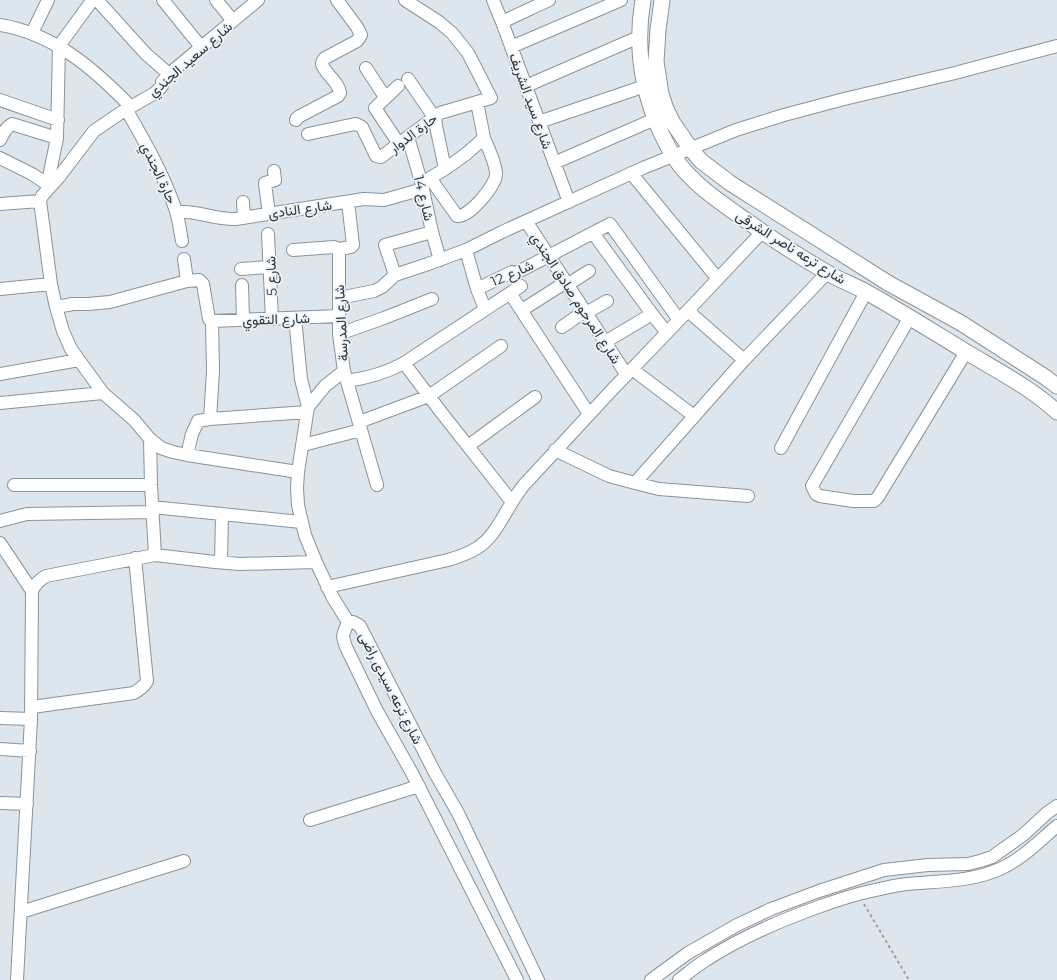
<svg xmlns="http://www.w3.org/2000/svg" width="1057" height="980" font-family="Montserrat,Vazirmatn,sans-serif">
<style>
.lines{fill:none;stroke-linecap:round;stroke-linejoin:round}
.minor-casing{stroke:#8b939a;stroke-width:14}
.tertiary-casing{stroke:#8b939a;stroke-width:17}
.path{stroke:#9aa1a6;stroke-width:2;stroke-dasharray:3 3;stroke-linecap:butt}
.minor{stroke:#fff;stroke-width:12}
.tertiary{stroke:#fff;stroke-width:15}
.labels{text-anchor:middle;stroke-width:3.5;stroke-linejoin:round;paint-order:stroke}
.street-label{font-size:14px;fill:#2e3234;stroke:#ebf3fb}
</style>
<rect width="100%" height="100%" fill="#dee6ed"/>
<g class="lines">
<g class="minor-casing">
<path id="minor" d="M97 0 146 54 169 74
M163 0 201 47
M216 0 233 21
M493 0 502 22 569 202
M502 22 549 0
M0 25C54 34 93 68 130 106
M32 33 48 0
M511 47 621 0
M366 68 385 97
M408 79 434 117
M398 86 375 108 399 144
M526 86 639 37
M0 100 58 120
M126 109C145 142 164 175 176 211 179 221 180 231 182 241
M435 116 436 126 445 169 430 178 457 216C469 218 496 185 496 174 496 163 488 148 484 138
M296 120 297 118 300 116 338 96 340 93C339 82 324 73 322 64 322 61 323 60 325 58L357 41 361 35 357 27 337 0
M539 122 645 86
M308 134 355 124 358 125 362 127 376 156 381 157 440 113 491 98 468 53 452 33 439 22 405 0
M408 137 422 185 432 232 440 260
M0 140C3 134 6 127 12 124L57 138
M0 158 32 174 50 186
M554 163 655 119
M445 169 466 154 484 138 477 102
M631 173 718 279
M50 186 49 177 57 138 59 46 91 2 94 0
M40 201 51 284 56 307 63 331 71 349 103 393 134 420 150 439 161 448 173 452 187 455 298 472
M40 201 42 196 59 177 94 131 122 112 155 93 162 86V82L169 74 258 0
M243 202 244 217
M0 204 40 201
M176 212C197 210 215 220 236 219L364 199 384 200 423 189
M269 214 265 184V183L275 180 274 171
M526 221 626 374
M593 233 652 314
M268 234 272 319
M338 249 351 247 353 245 348 202
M293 250 334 247 338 249 339 251V334L344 371 377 485
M184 259 187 281 199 280 203 284 209 319 212 321 213 371 210 419 198 421 192 434 187 455
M241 269 270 267
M395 275 385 245 432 232
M242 285 243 320
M567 285 589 271
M0 289 51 284
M477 289 512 272 514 274 610 224 679 320
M510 293 589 414
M339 298 374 291 382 287 395 275 428 264 466 250
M56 307 73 304H88L110 302 187 281
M485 309 477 289 466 250 502 232 643 168 736 130 784 115 844 99 955 73 1057 46
M522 310 566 282
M688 311 744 360
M586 313 607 301
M910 317 812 486 816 494 820 496 853 501H874L878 497 966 352
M295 318 301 379 308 407 298 472 297 488 298 505 305 535 316 562 332 596 348 622C353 621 356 623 360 626L435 773 458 813 538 980
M212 321 339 316
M562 327 585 311
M339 334 384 318 432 299
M605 342 652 314 667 333
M404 363 441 412 512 502
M632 369 694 416
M0 374 79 360
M347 381C368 378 386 373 404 363L521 286
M0 403 103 393
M308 407 325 386 344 371
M210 419 307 412
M359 422 429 396 501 346
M303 445 361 430
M468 446 535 397
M781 448 866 292
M555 450 609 476 635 483 659 489 748 496
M635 483 744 360 827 273
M14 485H151
M152 507 301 522
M0 521 27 514 152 512
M0 543 32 591
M155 555 215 562 240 564 316 562
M221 562 222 514
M327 587 448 560C458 557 468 554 477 548 493 538 501 520 511 504 514 498 519 492 523 486L610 392 679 320 762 232
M348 622C343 636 341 633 346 647L377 711 412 773 517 980
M32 707 134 693C140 689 144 687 147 681L135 558
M0 718 31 719
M0 749 30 751
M0 803 27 804
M310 820 419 786
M21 912 184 861
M17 980 31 719 32 591C35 584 39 580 46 576L155 555 151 485 150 439
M651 980 688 953 737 925 771 909 819 891 884 870 928 865 968 864 980 861 992 857 1023 835 1047 813 1057 806
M679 980C688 973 696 966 706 960 740 938 779 921 818 907 832 902 847 897 862 893 876 890 891 886 906 884 938 881 973 882 1002 868 1023 858 1039 841 1057 826"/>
</g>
<g class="tertiary-casing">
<path id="tertiary" d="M643 0C635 46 642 92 662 135 666 142 669 150 674 157 692 184 720 202 747 221 772 239 799 256 826 272 839 280 854 285 868 293 902 312 935 333 968 353 998 371 1031 388 1057 412
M662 0 658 30 656 62 661 94 666 109 673 123 691 149 701 161 730 183 888 283 961 323 1045 377 1057 386"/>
</g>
<path class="path" d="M864 904 909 980"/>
<use href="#minor" class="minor"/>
<use href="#tertiary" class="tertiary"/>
</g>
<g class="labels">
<g class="street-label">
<text transform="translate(190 59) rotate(-41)" y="5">شارع سعيد الجندي</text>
<text transform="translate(531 101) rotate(70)" y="5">شارع سيد الشريف</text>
<text transform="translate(413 133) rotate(-37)" y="5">حارة الدوار</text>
<text transform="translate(159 173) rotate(65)" y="5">حارة الجندي</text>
<text transform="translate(424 198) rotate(76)" y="5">شارع 14</text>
<text transform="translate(300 209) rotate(-8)" y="5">شارع النادى</text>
<text transform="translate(791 247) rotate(32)" y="5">شارع ترعه ناصر الشرقى</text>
<text transform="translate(512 273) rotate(-24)" y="5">شارع 12</text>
<text transform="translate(271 276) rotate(-92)" y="5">شارع 5</text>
<text transform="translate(576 298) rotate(57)" y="5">شارع المرحوم صادق الجندي</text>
<text transform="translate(276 319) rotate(-2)" y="5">شارع التقوي</text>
<text transform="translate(341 323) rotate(-93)" y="5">شارع المدرسة</text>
<text transform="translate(391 688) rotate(63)" y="5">شارع ترعه سيدى راضى</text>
</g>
</g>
</svg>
